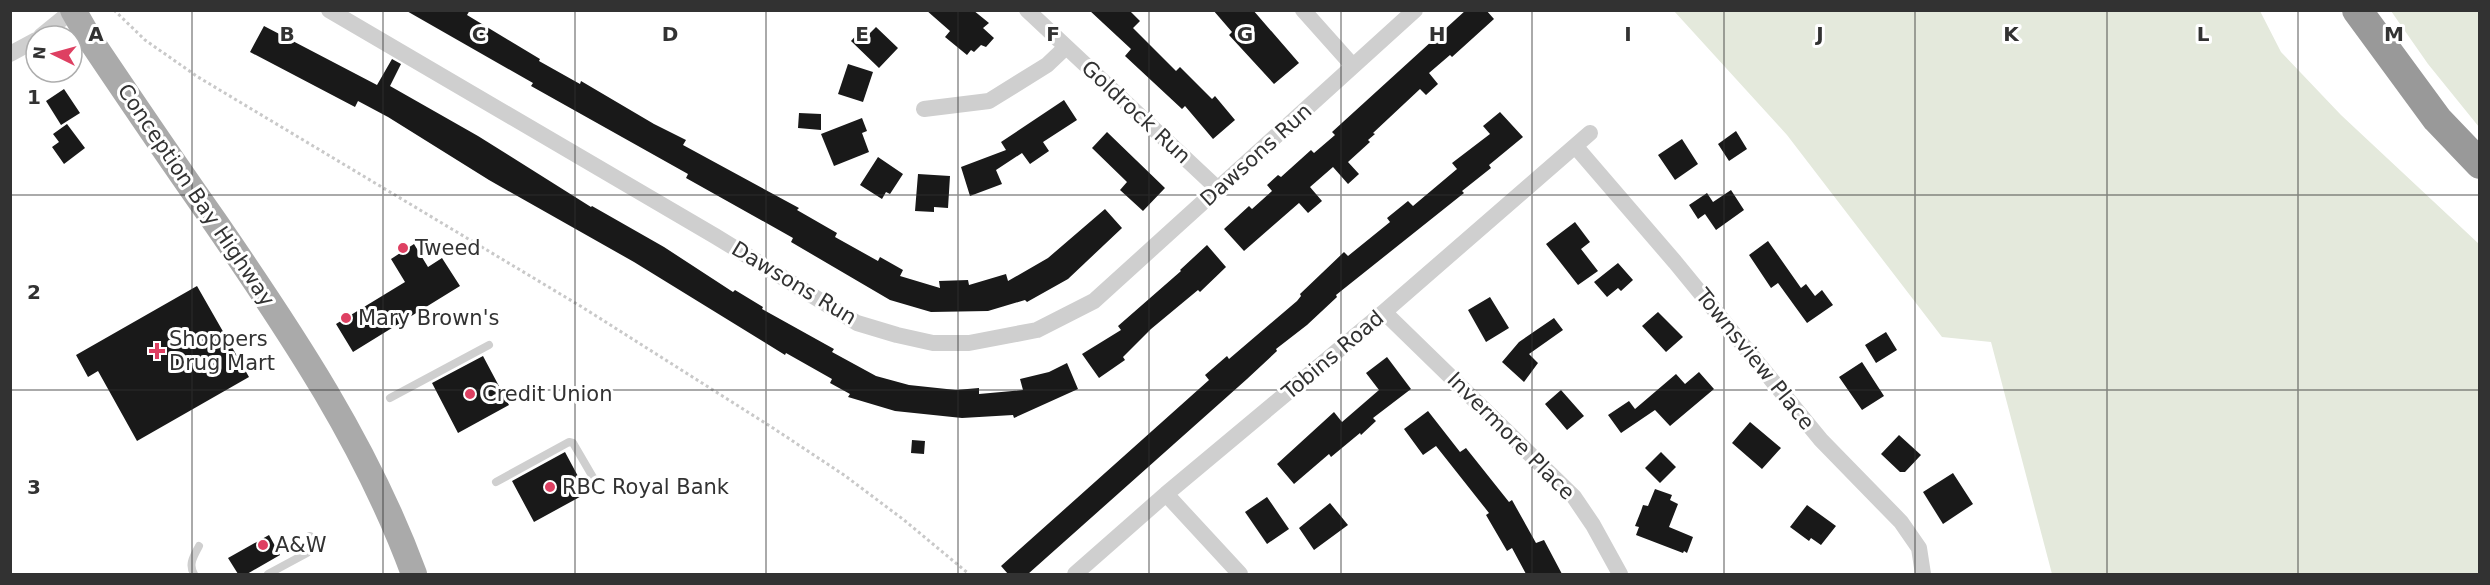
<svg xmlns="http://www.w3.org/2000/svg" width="2490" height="585" font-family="'DejaVu Sans',sans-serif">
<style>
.green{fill:#e4e9dc}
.building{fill:#191919}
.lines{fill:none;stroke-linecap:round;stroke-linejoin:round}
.path{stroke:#c9c9c9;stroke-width:3;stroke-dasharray:3 3;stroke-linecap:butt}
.lane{stroke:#cfcfcf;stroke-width:8}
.street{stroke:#cfcfcf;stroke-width:16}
.primary{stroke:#aaa;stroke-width:26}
.highway{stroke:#999;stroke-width:30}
.grid{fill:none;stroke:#323232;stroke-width:1.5;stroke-opacity:0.55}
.poi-dot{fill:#de4062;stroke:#fff;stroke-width:2}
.labels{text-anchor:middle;stroke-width:6;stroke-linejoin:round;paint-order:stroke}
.street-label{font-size:21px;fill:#323232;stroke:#fff}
.poi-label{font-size:21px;fill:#323232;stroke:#fff;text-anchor:start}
.grid-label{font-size:20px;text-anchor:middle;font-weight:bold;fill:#323232;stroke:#fff;stroke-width:6;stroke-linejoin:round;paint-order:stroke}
</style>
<rect width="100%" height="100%" fill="#fff"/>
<path class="green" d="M1674 11H2260L2281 52 2341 115 2479 244V574H2052L1991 342 1942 337 1787 135Z
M2391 11H2479V127L2428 64Z"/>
<path class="building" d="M405 10H470L467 15 540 59 539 61 580 84 581 81 654 124 686 140 683 145 799 208 797 210 837 233 835 237 878 261 880 257 903 270 900 276 940 288 939 281 968 280 969 285 1006 274 1008 281 1048 258 1105 209 1122 228 1068 279 1027 302 1025 300 988 311 931 312 890 300 791 242 793 238 686 178 688 174 531 86 533 83Z
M926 10H973L989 23 983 28 994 38 986 47 981 45 974 52 971 50 967 55 945 37 950 31Z
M1089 10H1129L1140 21 1133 28 1176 71 1180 67 1212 99 1215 96 1235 120 1213 139 1185 106 1182 109 1125 56 1131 49Z
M1213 10H1253L1299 63 1274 84 1229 35 1232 32Z
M1466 10H1486L1494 19 1452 57 1450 55 1429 73 1438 84 1426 95 1420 89 1373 133 1375 134 1368 140 1370 142 1348 162 1359 174 1348 184 1333 167 1310 187 1322 201 1308 213 1299 203 1244 251 1224 229 1249 206 1252 209 1272 191 1267 185 1278 175 1281 177 1311 150 1314 153 1335 135 1332 132Z
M264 26 377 85 392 59 401 64 390 86 478 136 591 207 592 206 664 247 733 292 735 290 763 307 762 309 834 349 832 352 876 376 909 385 956 390 979 388V394L1023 390 1020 379 1049 372 1067 363 1078 389 1014 418 1013 415 962 418 895 411 848 397 850 394 830 383 832 379 786 353 785 355 634 262 489 180 388 117 358 101 355 107 250 52Z
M876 27 898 48 879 68 851 41 861 30 867 36Z
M848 64 873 72 863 102 838 94Z
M64 89 80 113 61 125 46 101Z
M1064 100 1077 120 1043 142 1049 151 1030 164 1022 153 996 170 1002 184 970 196 961 167 1006 150 1001 142Z
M1500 112 1523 137 1489 165 1491 168 1462 191 1464 193 1336 295 1337 297 1307 325 1276 349 1277 351 1247 379 1028 574H1008L1001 566 1209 380 1205 375 1227 356 1229 359 1297 301 1301 296 1300 294 1344 252 1348 256 1390 222 1387 218 1408 201 1413 206 1457 169 1452 163 1490 134 1483 126Z
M799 113 821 114V130L798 128Z
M862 118 867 131 862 133 869 152 834 166 821 134Z
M67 124 85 148 64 164 52 147 59 142 53 134Z
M1736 131 1747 149 1729 161 1718 144Z
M1107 132 1165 188 1143 211 1120 190 1127 182 1092 148Z
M1682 139 1698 164 1675 180 1658 155Z
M878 157 903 174 890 194 886 192 882 199 860 185Z
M918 174 950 176 948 208 934 207V212L915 211Z
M1731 190 1744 210 1716 230 1705 214 1698 219 1689 205 1707 193 1713 202Z
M1575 222 1590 242 1581 249 1598 271 1578 285 1546 244Z
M1768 241 1801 288 1806 284 1815 296 1822 290 1833 305 1807 323 1778 283 1771 288 1749 255Z
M414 244 428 267 442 258 460 286 353 352 336 324 405 282 391 259Z
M1207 245 1226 267 1200 292 1198 290 1151 329 1123 357 1125 360 1099 378 1082 354 1121 330 1118 326 1181 271 1180 270Z
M1618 263 1633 280 1621 291 1618 288 1607 297 1594 282Z
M197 286 249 377 137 441 98 371 88 377 76 355Z
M1490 297 1509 328 1486 342 1468 310Z
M1658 312 1683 337 1666 352 1642 326Z
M1554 318 1563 330 1529 354 1538 363 1524 382 1502 362 1519 342Z
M1886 332 1897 350 1876 363 1865 345Z
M483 356 509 405 458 433 432 383Z
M1387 357 1411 389 1373 418 1376 421 1361 435 1360 433 1331 457 1329 454 1294 484 1277 464 1334 412 1342 422 1379 390 1366 373Z
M1862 362 1884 396 1862 410 1839 377Z
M1699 372 1714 389 1670 426 1655 410 1621 433 1608 415 1629 401 1635 409 1676 374 1685 384Z
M1561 390 1584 416 1567 430 1545 404Z
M1428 411 1460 452 1466 448 1509 502 1512 500 1536 543 1544 540 1562 574H1526L1512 548 1507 551 1486 515 1489 513 1436 446 1423 455 1404 429Z
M1750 422 1781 448 1762 469 1732 443Z
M1899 435 1921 455 1905 472H1900L1881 454Z
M912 440 925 441 924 454 911 453Z
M565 452 587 493 534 522 512 481Z
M1661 452 1676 467 1660 483 1645 468Z
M1953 473 1973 504 1943 524 1923 492Z
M1655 489 1672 495 1670 500 1678 504 1669 527 1693 537 1687 553 1684 551 1683 553 1636 535 1639 527 1635 526 1641 511 1643 505 1648 506Z
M1267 497 1289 529 1267 544 1245 512Z
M1330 503 1348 525 1314 550 1299 528Z
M1807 505 1836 526 1821 545 1811 538 1809 541 1790 527Z
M269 535 280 555 247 574H238L228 558Z"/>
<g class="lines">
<path class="path" d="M114 10 145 40 198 77 582 307 773 428 844 475 904 520 969 574"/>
<path class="lane" d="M390 398 489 345
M496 482 569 442 573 443 594 479
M194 574C188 564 194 556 199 546
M268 574 307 553 310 536"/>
<path class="street" d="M329 10 715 236 857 323 897 335 933 343H969L1037 330 1094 301 1415 10
M1027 10 1218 189
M1303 10 1353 66
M41 36 73 10
M10 54 36 40
M924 109 989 101 1047 65 1066 47
M1576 147 1675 262 1821 440 1901 522 1919 548 1923 574
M1384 312 1574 497 1593 525 1620 574
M1166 494 1240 574
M1075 574 1166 494 1384 312 1590 133"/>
<path class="primary" d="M73 10 89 38C130 99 172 161 215 222 292 334 367 446 414 574"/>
<path class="highway" d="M2357 10 2437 119 2480 164"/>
</g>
<path class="grid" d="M192 10V574M383 10V574M575 10V574M766 10V574M958 10V574M1149 10V574M1341 10V574M1532 10V574M1724 10V574M1915 10V574M2107 10V574M2298 10V574M10 195H2480M10 390H2480"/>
<g class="poi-dot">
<circle cx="403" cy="248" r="6"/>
<circle cx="346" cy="318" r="6"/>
<path d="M154 342h6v6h6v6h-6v6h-6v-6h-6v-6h6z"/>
<circle cx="470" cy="394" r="6"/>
<circle cx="550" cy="487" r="6"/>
<circle cx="263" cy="545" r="6"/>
</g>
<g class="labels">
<g class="street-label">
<text transform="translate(1136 112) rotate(43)" y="7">Goldrock Run</text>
<text transform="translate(1256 155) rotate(-42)" y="7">Dawsons Run</text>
<text transform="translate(196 195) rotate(56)" y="7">Conception Bay Highway</text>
<text transform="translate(794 283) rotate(31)" y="7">Dawsons Run</text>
<text transform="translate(1333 355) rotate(-40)" y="7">Tobins Road</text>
<text transform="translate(1755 359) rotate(51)" y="7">Townsview Place</text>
<text transform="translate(1511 436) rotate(45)" y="7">Invermore Place</text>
</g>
<g class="poi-label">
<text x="415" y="255">Tweed</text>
<text x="358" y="325">Mary Brown's</text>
<text x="169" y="346">Shoppers<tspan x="169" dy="24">Drug Mart</tspan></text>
<text x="482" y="401">Credit Union</text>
<text x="562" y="494">RBC Royal Bank</text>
<text x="275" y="552">A&amp;W</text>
</g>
</g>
<g class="grid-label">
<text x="96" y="41">A</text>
<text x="287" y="41">B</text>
<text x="479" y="41">C</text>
<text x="670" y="41">D</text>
<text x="862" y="41">E</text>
<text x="1053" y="41">F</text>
<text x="1245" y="41">G</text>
<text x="1437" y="41">H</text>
<text x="1628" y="41">I</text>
<text x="1820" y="41">J</text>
<text x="2011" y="41">K</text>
<text x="2203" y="41">L</text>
<text x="2394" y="41">M</text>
<text x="34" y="104">1</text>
<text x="34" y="299">2</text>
<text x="34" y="494">3</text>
</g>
<rect width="2490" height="585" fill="none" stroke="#323232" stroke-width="24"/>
<g transform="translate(54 54) rotate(275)"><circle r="28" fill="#ffffff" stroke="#adadad" stroke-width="1.5"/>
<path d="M0-4.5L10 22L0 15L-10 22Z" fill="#de4062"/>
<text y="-9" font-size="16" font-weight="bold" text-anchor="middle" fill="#323232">N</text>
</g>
</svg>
